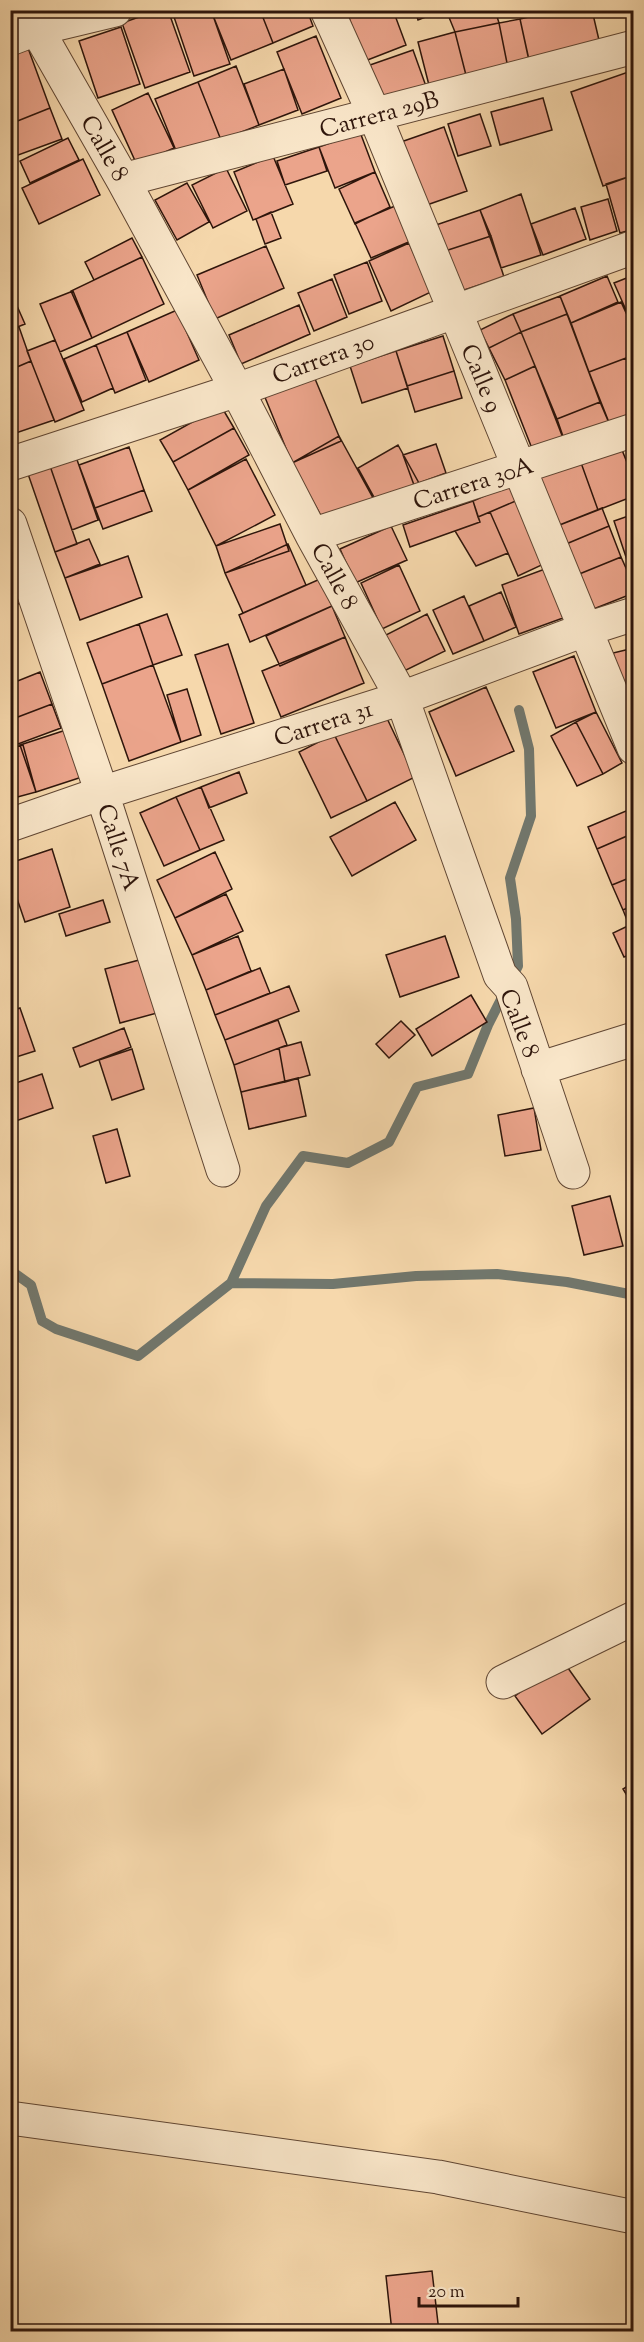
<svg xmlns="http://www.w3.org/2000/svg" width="644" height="2342" font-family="'Sorts Mill Goudy',serif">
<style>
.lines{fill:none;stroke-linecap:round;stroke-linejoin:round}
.stream{stroke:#71776d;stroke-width:10}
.building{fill:#eba48b;stroke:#2e150b;stroke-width:1.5}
.minor-casing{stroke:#604633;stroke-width:35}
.minor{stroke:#f9e6c9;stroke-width:33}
.labels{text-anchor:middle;stroke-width:6;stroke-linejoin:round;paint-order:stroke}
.street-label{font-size:24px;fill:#2e150b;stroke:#f9e6c9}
</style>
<rect width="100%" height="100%" fill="#f6d8ac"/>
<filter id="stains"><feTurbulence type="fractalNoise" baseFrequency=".00333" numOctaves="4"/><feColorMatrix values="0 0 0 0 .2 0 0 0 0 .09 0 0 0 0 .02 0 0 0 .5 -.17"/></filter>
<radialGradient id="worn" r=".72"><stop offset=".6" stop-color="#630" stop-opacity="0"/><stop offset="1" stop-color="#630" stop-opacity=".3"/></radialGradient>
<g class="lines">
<path class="stream" d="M10 1270 31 1285 42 1321 56 1329 138 1356 231 1283 333 1284 416 1276 497 1274 567 1282 634 1295
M231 1283 266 1206 303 1156 348 1163 389 1142 417 1087 468 1074 488 1025 518 966 516 919 510 878 531 816 529 749 519 710"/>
</g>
<path class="building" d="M159 10H168L190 72 145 88 122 23Z
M192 10H211L230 64 194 76 174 17Z
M219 10H260L273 43 231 60 212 13Z
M260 10H307L313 26 273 43Z
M346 10H393L406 45 365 61Z
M415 10H441V11L418 20Z
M446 10H495L499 23 455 32Z
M533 10H557L534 16Z
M559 10H592L602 53 531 70 520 19Z
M520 19 531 69 509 73 499 23Z
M499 23 509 73 468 83 455 32Z
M121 27 140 84 98 98 79 41Z
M455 32 468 83 431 93 418 42Z
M316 36 341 98 302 114 277 52Z
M28 48 50 108 10 124V55Z
M413 50 427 89 383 104 370 65Z
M236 66 259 125 221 140 198 82Z
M284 69 298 110 259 125 244 84Z
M634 70V175L603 186 571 92Z
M198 82 221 140 179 158 155 99Z
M148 93 174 148 137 165 112 110Z
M543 98 552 130 500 145 491 112Z
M50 108 62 139 10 158V124Z
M480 114 491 146 458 156 448 124Z
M444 127 467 191 421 207 398 143Z
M360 132 375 172 335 188 319 147Z
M68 138 79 160 30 183 20 161Z
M319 147 327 171 285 185 277 161Z
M273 156 293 204 253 220 234 172Z
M83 159 100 195 39 224 22 188Z
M226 168 247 211 213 228 192 185Z
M375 172 390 207 355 224 339 189Z
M634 175V229L620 233 606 184Z
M187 183 209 222 177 240 155 200Z
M521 194 541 255 501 268 480 210Z
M608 199 617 231 590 240 581 207Z
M395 206 411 241 371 258 355 223Z
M575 208 586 239 543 255 531 224Z
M480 210 491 236 442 252 436 225Z
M271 212 281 238 265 244 256 219Z
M491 236 504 277 455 293 442 252Z
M132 238 142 257 94 280 85 262Z
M409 243 431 292 391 311 369 261Z
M266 246 284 288 215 319 197 275Z
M142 257 164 304 92 338 71 291Z
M367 262 382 301 349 314 334 275Z
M634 275V328L614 283Z
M607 276 618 302 571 323 560 296Z
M332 279 347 317 314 331 298 293Z
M10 290 25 324 10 330Z
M73 291 92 338 60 352 40 304Z
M560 296 567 314 521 332 513 314Z
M621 302 634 330V355L589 372 571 323Z
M299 305 310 334 241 364 229 335Z
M177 310 199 360 149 382 127 332Z
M513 314 521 332 489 348 480 330Z
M567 314 600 402 557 419 521 332Z
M19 327 31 361 10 370V330Z
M127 332 146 380 115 393 96 345Z
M521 332 535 366 505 380 489 348Z
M443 336 454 371 407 386 396 351Z
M55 340 84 410 55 422 27 351Z
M96 345 113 388 82 402 64 359Z
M396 351 408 388 362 403 350 366Z
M634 355V379L626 358Z
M626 358 634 379V422L612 430 589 372Z
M31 361 54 420 10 435V370Z
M535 366 563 438 533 451 505 380Z
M454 371 462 398 415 412 407 386Z
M313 374 341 441 292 463 264 395Z
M600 402 612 430 566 445 557 419Z
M221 406 234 428 173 462 160 440Z
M234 428 249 455 188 490 173 462Z
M339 436 373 498 326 525 292 463Z
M436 444 446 473 414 485 403 455Z
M398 445 420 485 380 508 358 468Z
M620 445 634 480V496L598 510 580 460Z
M129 447 144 490 95 508 79 465Z
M75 454 98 520 72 530 49 463Z
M246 459 275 515 216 546 188 490Z
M580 460 598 510 552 528 533 479Z
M49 463 77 544 55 552 27 471Z
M511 484 518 500 478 517 473 501Z
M144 490 152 511 103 529 95 508Z
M518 500 546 563 518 576 490 512Z
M473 501 480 522 410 547 403 525Z
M602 508 609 526 559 547 552 528Z
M490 512 508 553 476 566 455 531 480 522 478 517Z
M634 514V581L614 521Z
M280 524 289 551 225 573 216 546Z
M391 526 407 560 355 583 340 549Z
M609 526 621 557 572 577 559 547Z
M89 539 100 564 65 578 55 552Z
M288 544 306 585 243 613 225 573Z
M128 556 142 597 80 620 65 578Z
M621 557 634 586V593L586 612 572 577Z
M399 565 420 611 382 629 361 583Z
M545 569 563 618 519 634 502 585Z
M10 574 21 603 10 606Z
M320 579 332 606 250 642 239 615Z
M501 592 516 627 484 641 469 606Z
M464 596 484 641 453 654 433 610Z
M332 606 345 637 280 666 266 636Z
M167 614 182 655 153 665 139 624Z
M427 614 445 651 400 673 382 637Z
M139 624 153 665 102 684 87 643Z
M345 637 364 683 281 717 262 671Z
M228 644 254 723 221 734 195 655Z
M634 648V691L625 693 613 653Z
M574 656 596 712 556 728 533 672Z
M153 665 181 742 129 761 102 684Z
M40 672 52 704 10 720V684Z
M486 687 514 751 456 776 429 712Z
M187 689 201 735 181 742 167 695Z
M52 704 61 728 10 747V720Z
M383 710 415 777 367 801 334 734Z
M596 712 622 763 603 774 576 722Z
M576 722 603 774 577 786 551 736Z
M66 730 82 777 36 792 20 745Z
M334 734 367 801 331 818 299 752Z
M23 745 36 792 10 799V748Z
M239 772 247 793 209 808 201 787Z
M201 787 224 840 200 850 176 797Z
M176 797 200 850 164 866 140 813Z
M395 802 416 840 352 876 330 837Z
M633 808 634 833 597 849 588 827Z
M634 833V876L612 885 597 849Z
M52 849 70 907 25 922 10 878V863Z
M215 852 232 889 175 918 157 880Z
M634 876V905L623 910 612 885Z
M10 880 18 902 10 905Z
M226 894 243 931 192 955 175 918Z
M103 900 110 922 66 936 59 914Z
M634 905V923L629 925 623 910Z
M634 923V953L624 957 613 933Z
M238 936 251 971 206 990 192 955Z
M445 936 459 977 400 997 386 955Z
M143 959 157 1013 120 1023 105 969Z
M260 968 270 993 215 1015 206 990Z
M289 986 299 1011 225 1040 215 1015Z
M471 995 487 1022 432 1056 416 1029Z
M20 1008 35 1051 10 1059V1011Z
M278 1020 287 1045 234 1065 225 1040Z
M401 1021 415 1035 389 1058 376 1044Z
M124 1028 131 1047 80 1067 73 1048Z
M301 1042 310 1075 285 1082 279 1048Z
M279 1048 285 1082 241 1092 234 1065Z
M132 1049 144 1089 112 1100 99 1060Z
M42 1074 53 1108 10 1123V1085Z
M298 1078 306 1116 249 1129 241 1092Z
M534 1108 541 1150 505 1156 498 1115Z
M117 1129 130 1176 106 1183 93 1136Z
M610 1196 623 1246 584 1255 572 1206Z
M563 1661 590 1699 542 1734 515 1696Z
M634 1782V1807L623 1789Z
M432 2271 439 2332H392L386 2276Z"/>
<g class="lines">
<g class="minor-casing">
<path id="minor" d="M26 10 123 180 237 390 312 535 402 698 500 975 511 987 573 1172
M327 10 375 116 634 748
M10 39 36 29 115 10
M123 180 634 47
M10 464 237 390 634 247
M10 524 102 793 223 1170
M312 535 634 430
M10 825 102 793 402 698 584 630 634 614
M538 1069 634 1039
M503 1682 634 1618
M10 2118 438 2177 634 2217"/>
</g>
<use href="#minor" class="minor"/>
</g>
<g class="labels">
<g class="street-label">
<text transform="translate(379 114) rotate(-15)" y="8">Carrera 29B</text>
<text transform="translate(105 148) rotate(60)" y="8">Calle 8</text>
<text transform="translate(323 358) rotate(-20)" y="8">Carrera 30</text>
<text transform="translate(482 378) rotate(67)" y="8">Calle 9</text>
<text transform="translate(473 483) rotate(-18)" y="8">Carrera 30A</text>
<text transform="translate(335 576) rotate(61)" y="8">Calle 8</text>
<text transform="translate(323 723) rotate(-18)" y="8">Carrera 31</text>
<text transform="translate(119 847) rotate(72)" y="8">Calle 7A</text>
<text transform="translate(520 1023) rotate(69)" y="8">Calle 8</text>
</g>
</g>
<rect width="644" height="2342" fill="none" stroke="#f6d8ac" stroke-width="36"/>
<rect x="12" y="12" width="620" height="2318" fill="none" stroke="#2e150b" stroke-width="3"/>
<rect x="18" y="18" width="608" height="2306" fill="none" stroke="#2e150b" stroke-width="1.5"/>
<path d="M419 2297v9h99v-9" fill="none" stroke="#2e150b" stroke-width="3"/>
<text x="428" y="2297" font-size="18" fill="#2e150b" stroke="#f9e6c9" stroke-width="4.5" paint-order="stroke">20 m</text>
<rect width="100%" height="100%" filter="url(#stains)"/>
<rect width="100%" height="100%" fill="url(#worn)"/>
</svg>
